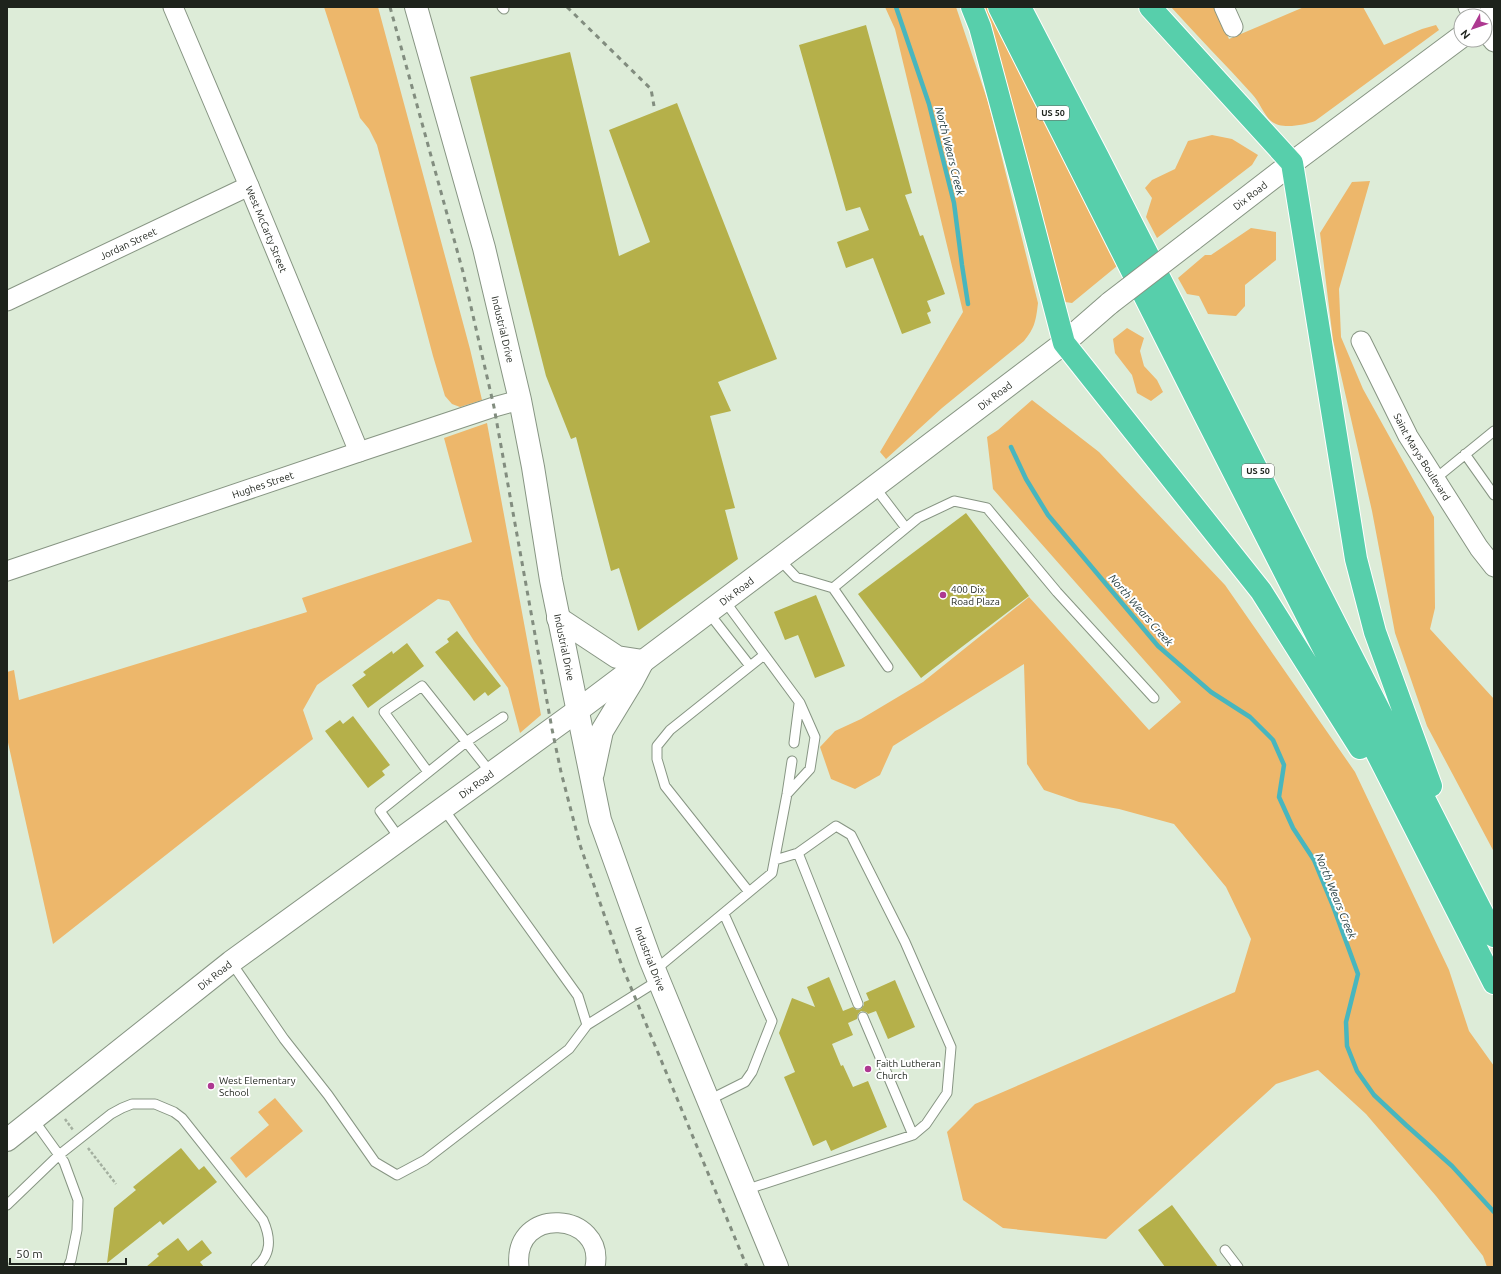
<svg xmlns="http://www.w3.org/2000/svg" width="1501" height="1274" font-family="Ubuntu,sans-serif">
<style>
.green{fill:#edb76b}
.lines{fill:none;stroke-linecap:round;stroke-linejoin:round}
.stream{stroke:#48b6be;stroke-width:4.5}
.building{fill:#b5b04a}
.service-casing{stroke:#879583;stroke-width:11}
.minor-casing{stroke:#879583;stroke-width:21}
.secondary-casing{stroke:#879583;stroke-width:24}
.motorway-casing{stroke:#fff;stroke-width:24}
.path{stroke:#a3af9f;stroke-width:2.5;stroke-dasharray:3 2;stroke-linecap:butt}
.service{stroke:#fff;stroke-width:9}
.minor{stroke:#fff;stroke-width:19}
.secondary{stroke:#fff;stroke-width:22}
.motorway{stroke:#57cfab;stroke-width:22}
.rail{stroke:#828d7f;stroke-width:3;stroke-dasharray:5 5;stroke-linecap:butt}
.secondary-bridge-casing{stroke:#879583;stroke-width:24;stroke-linecap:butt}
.secondary-bridge{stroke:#fff;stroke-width:22}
.poi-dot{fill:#ae3991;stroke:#fff;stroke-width:1.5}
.labels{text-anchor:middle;stroke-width:4;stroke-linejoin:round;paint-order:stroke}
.shield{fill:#fff;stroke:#626560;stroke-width:1}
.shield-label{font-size:9px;font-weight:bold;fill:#1e231c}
.street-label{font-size:10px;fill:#1e231c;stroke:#fff}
.poi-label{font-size:10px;fill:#1e231c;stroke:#fff;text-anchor:start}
.water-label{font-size:11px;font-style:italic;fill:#243d3f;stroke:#fff}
</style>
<rect width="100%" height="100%" fill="#ddecd8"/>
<path class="green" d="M324 7H378L470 349 482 400 460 407 452 404 445 396 433 356 377 145 369 129 360 118Z
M885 7H956L988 102 1038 303C1036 320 1035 328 1024 341L942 408 886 459 880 452 963 312 895 29Z
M977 7H988L1117 266 1072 303 1065 302 1058 292Z
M1171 7H1215L1229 39 1304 7H1363L1384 45 1422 29 1436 25 1439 30 1315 121C1304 125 1281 130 1271 121 1264 115 1259 101 1252 94 1225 64 1197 36 1171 7Z
M1212 135 1232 139 1258 155 1252 165 1157 238 1146 217 1152 198 1145 188 1152 180 1175 169 1188 141Z
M1370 181 1339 289 1341 337 1363 389 1434 517 1435 608 1430 629 1494 699V852L1427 726 1395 633 1372 511 1333 340 1320 233 1352 182Z
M1251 228 1276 232V260L1245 285V306L1236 316 1208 314 1199 296 1187 294 1178 278 1205 255H1211Z
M1127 328 1144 338 1140 351 1144 366 1157 380 1163 392 1151 401 1137 393 1132 375 1115 353 1113 339Z
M1032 400 1099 452 1225 585 1355 772 1449 970 1469 1031 1494 1066V1267H1487L1483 1256 1436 1196 1366 1114 1318 1070 1276 1084 1106 1239 1003 1228 963 1200 947 1132 975 1104 1235 992 1251 939 1226 887 1174 824 1119 809 1079 802 1044 790 1027 764 1024 664 893 746 880 775 855 789 831 779 820 747 835 731 861 719 923 682 1029 597 1149 730 1181 702 993 489 987 437 998 430Z
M487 423 541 715 520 733 508 688 474 641 449 601 438 599 317 685 303 710 313 739 53 944 7 738V672L14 670 19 700 307 612 302 598 472 542 444 438Z
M275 1098 303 1131 246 1178 230 1158 269 1125 258 1112Z"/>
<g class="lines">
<path class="stream" d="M896 7 929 104 954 203 962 265 968 304
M1011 447 1026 479 1048 515 1158 646 1211 692 1250 717 1273 740 1284 765 1279 797 1293 828 1314 860 1333 906 1358 974 1346 1022 1347 1046 1357 1071 1374 1095 1406 1125 1452 1166 1494 1212"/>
</g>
<path class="building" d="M866 25 912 193 905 195 920 236 923 235 945 294 927 301 931 311 927 313 931 323 902 334 873 258 846 268 837 242 869 230 860 207 846 211 799 45Z
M570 52 619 256 650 242 609 130 677 103 777 359 718 382 731 411 710 416 735 508 725 510 738 559 638 631 619 568 611 571 576 437 571 439 546 376 470 77Z
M966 513 1029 596 921 678 858 594Z
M816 595 845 666 815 678 798 635 785 640 774 612Z
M457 631 501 686 488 696 485 692 474 701 435 652 449 642 447 639Z
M407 643 424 666 368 708 352 685 366 675 363 672 392 651 393 654Z
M353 716 390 765 382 771 385 775 368 788 325 731 340 720 343 724Z
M829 977 843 1011 853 1007 857 1010 861 1009 864 1005V1002L869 1000 866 993 895 980 915 1027 888 1039 876 1011 868 1014 866 1012 861 1011 858 1014 857 1019 848 1023 853 1035 832 1044 841 1066 843 1065 853 1087 868 1081 887 1127 831 1151 826 1140 813 1146 784 1077 795 1072 779 1033 792 998 815 1007 807 987Z
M181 1148 199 1170 204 1166 217 1182 163 1225 160 1221 107 1263 114 1208 136 1190 133 1187Z
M1172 1205 1218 1267H1165L1138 1230Z
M178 1238 188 1251 202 1240 212 1253 200 1262 204 1267H146L159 1256 157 1254Z"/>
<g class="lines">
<g class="service-casing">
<path id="service" d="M502 7 504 9
M1465 454 1494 495
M1435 479 1494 431
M874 486 906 528
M779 559 796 577 833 588
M724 600 800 703 815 737 810 769 787 794
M708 612 750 666
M888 667 833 588 918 518 954 501 987 508 1057 592 1154 698
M794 743 799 704
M428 772 384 712 422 686 491 773
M400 839 380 811 466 742 503 717
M798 853 836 826 851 835 905 942 951 1047 947 1093 926 1124 913 1135 863 1017
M775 860 798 853 858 1004
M749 892 665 786 657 759V746L670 730 764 655
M231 962 284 1039 328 1095 375 1162 397 1175 425 1160 569 1049 587 1025 578 996 443 808
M655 970 772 873 787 794 792 761
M587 1025 659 980
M709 1100 745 1082 752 1072 772 1021 724 914
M33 1119 64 1162 78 1200 77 1230 71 1260 68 1267
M745 1190 913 1135
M7 1205 59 1155 111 1114 122 1108 132 1104H155L174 1112 182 1118 263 1220C271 1238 272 1254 256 1267
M1225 1250 1238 1267"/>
</g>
<g class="minor-casing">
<g id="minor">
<path id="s1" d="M173 7 249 186 359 452"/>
<path d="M1224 7 1233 27"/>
<path d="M1468 7 1474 16"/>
<path d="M1485 31 1494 42"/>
<path id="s2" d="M7 301 249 186"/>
<path id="s3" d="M1361 341 1408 436 1479 548 1494 567"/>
<path id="s4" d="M7 571 359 452 494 407 520 400"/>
<path d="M519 1267C512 1204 606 1212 595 1267"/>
</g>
</g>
<g class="secondary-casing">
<g id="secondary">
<path id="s5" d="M416 7 484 248 520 400 533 467 551 580 600 820 650 959 777 1267"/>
<path d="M1485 19 1494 12"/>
<path id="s6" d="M1192 240 1292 163 1461 37"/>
<path d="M558 618 617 657 643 661 633 680 602 731 593 773"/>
<path id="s7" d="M7 1140 231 962 577 711 779 559 1064 343 1110 303"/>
</g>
</g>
<g class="motorway-casing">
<path id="motorway" d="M972 7 980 27 1025 194 1064 343 1261 591 1360 748
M999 7 1199 404 1494 983
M1020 7 1098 157 1494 936
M1150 7 1292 163 1356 559 1375 632 1431 786"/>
</g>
<path class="path" d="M65 1119 73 1130
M88 1148 116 1184
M7 1263 11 1267"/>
<use href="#service" class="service"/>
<use href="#minor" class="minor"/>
<use href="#secondary" class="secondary"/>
<use href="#motorway" class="motorway"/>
<path class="rail" d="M390 7 463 272 494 407 552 729 561 772 580 845 622 966 747 1267
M567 7 651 89 654 106"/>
<g class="secondary-bridge-casing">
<path id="secondary-bridge" d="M1110 303 1192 240"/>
</g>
<use href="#secondary-bridge" class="secondary-bridge"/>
</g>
<g class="poi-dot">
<circle cx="943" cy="595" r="4"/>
<circle cx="868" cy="1069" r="4"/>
<circle cx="211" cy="1086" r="4"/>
</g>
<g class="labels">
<g class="shield">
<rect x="1037" y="106" width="32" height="14" rx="3"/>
<rect x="1242" y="464" width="32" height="14" rx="3"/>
</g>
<g class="shield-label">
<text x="1053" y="116">US 50</text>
<text x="1258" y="474">US 50</text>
</g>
<g class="street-label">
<text dy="4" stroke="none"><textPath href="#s6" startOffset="73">Dix Road</textPath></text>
<text dy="4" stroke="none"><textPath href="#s1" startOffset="241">West McCarty Street</textPath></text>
<text dy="4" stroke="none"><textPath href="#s2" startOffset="134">Jordan Street</textPath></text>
<text dy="4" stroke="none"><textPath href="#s5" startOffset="334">Industrial Drive</textPath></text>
<text dy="4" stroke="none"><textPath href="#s7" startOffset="1237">Dix Road</textPath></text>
<text dy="4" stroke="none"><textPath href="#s3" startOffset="131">Saint Marys Boulevard</textPath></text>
<text dy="4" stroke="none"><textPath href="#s4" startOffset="270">Hughes Street</textPath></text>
<text dy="4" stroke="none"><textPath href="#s7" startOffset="913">Dix Road</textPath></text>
<text dy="4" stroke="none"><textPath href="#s5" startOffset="658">Industrial Drive</textPath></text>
<text dy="4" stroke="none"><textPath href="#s7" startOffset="589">Dix Road</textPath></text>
<text dy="4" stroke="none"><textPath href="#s5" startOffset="982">Industrial Drive</textPath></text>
<text dy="4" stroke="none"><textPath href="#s7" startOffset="265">Dix Road</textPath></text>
</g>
<g class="poi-label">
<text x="951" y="593">400 Dix<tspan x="951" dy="12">Road Plaza</tspan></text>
<text x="876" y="1067">Faith Lutheran<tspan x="876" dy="12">Church</tspan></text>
<text x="219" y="1084">West Elementary<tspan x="219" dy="12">School</tspan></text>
</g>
<g class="water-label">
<text transform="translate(950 151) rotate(76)" y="4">North Wears Creek</text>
<text transform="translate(1141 610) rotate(49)" y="4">North Wears Creek</text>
<text transform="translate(1336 896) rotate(68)" y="4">North Wears Creek</text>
</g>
</g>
<rect width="1501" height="1274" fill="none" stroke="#1e231c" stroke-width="16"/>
<g transform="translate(1473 28) rotate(230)"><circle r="19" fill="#ffffff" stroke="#a5a7a4"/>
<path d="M0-3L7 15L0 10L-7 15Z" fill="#ae3991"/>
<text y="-6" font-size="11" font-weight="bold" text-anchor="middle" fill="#1e231c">N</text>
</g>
<path d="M10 1258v6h116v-6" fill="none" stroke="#1e231c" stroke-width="2"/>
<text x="16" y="1258" font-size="12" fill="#1e231c" stroke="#ffffff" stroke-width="3" paint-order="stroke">50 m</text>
</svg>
